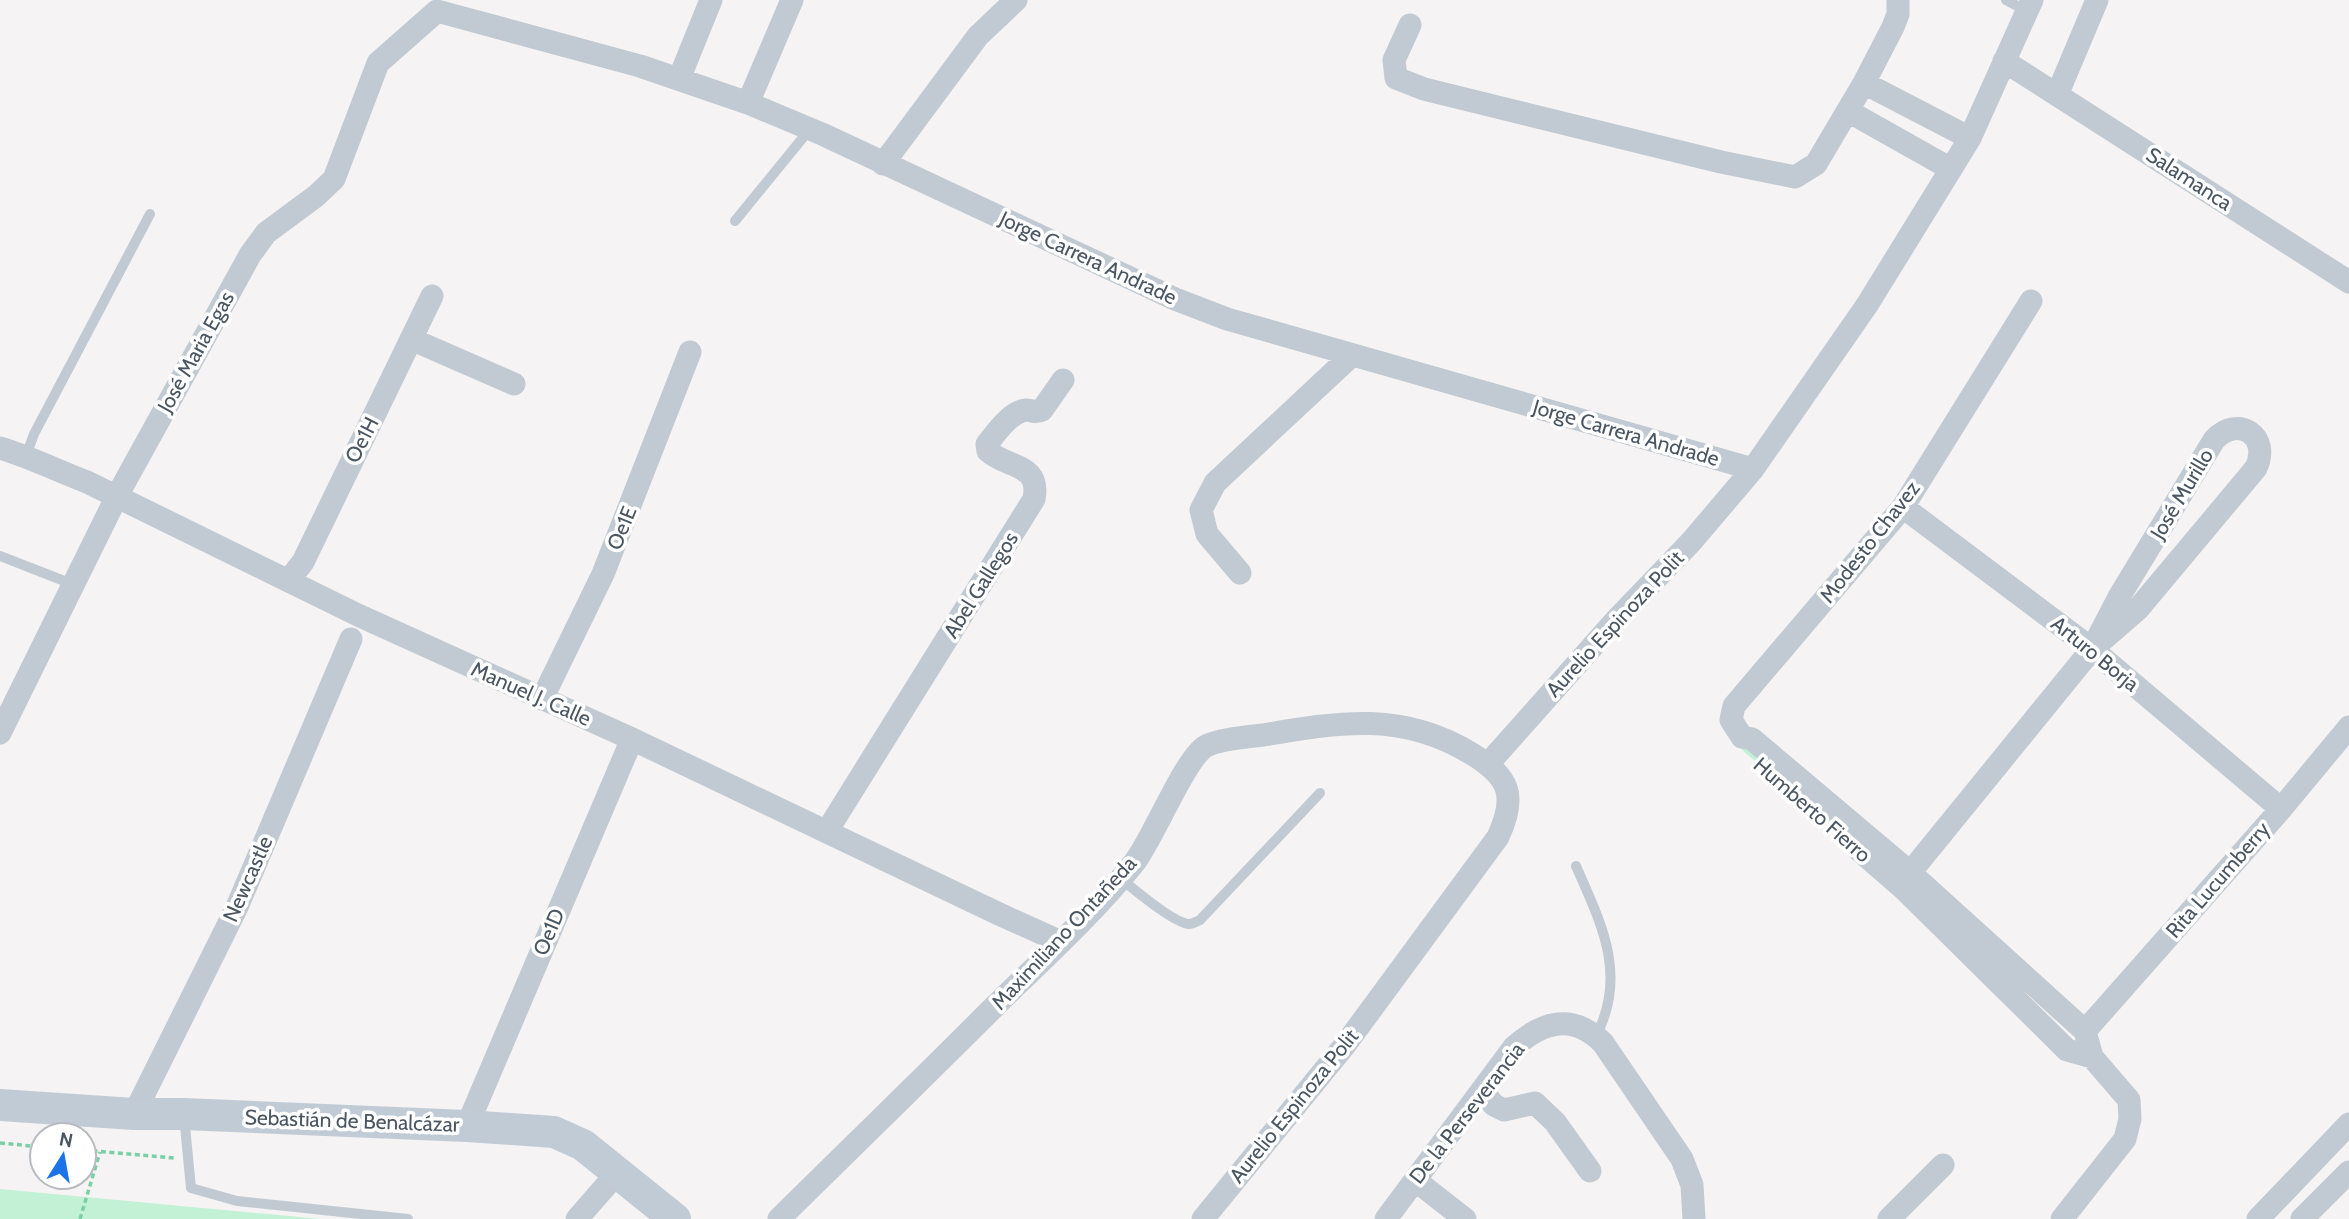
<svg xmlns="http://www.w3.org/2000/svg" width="2349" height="1219" font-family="Cabin,sans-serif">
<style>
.green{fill:#c3f1d5}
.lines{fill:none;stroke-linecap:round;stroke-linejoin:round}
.path{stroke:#7ad0a6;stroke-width:3.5;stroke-dasharray:5 3.5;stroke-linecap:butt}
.service{stroke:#c1cad2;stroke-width:10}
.minor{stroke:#c1cad2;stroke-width:23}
.secondary{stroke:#c1cbd6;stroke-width:32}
.labels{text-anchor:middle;stroke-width:7;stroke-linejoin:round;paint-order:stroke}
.street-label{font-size:21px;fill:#4a5661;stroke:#fff}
</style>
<rect width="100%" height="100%" fill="#f5f3f3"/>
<path class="green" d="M1742 737 1905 868 1895 881 1741 749Z
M0 1189 321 1219H0Z"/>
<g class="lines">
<path class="path" d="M0 1143 42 1147
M84 1150 175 1158
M80 1219 100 1152"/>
<path class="service" d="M2006 0 2027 11
M735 221 810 129
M26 456 34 434 150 214
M0 556 72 584
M1576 866C1601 923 1628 975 1596 1036
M1120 878C1132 888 1175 924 1189 924 1191 924 1198 921 1200 920L1320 793
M184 1116 191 1188 237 1201 408 1219"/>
<path class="minor" d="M437 11 640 66 748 103 822 134 1175 299 1227 319 1753 469
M1410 25 1394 60 1396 78 1424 89 1721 162 1795 177 1816 164 1864 83 1893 27 1898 14V0
M2004 61 2349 282
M679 79 711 0
M1864 83 1970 138
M2057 95 2097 0
M748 103 792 0
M1848 111 1951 169
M883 164 978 36 1016 0
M411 339 514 384
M0 448C30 457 58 471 87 482L360 616 632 739 999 914 1061 942
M1903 507 2092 649 2281 809
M1240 573 1207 534 1201 510 1215 483 1351 356
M288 581 303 562 432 296
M542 699 603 574 690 352
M0 733 117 496 250 255 266 233 316 196 334 179 378 63 437 11
M1742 737 1752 739 1905 868 2085 1031 2092 1057 2129 1100 2130 1119 2125 1139 2062 1219
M1742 737 1731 720 1734 706 1903 507 2031 301
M1488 764 1617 619 1691 542 1753 469 1867 305 1951 169 1970 138 2032 0
M827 831 1034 499C1041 463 1008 469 988 451L987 444C996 433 1010 412 1026 410 1034 410 1035 414 1042 410L1063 380
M1858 849 1904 889 2067 1050 2092 1057
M1900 885 2092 649 2138 609 2256 468C2271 436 2238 414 2214 440L2119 597 2092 649
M2085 1031 2281 809 2349 727
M1482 1091 1494 1105 1504 1110 1535 1103 1555 1122 1590 1171
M134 1114 237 907 351 639
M467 1126 632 739
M1415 1180 1465 1219
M577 1219 617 1173
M779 1219C851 1148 923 1078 994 1007 1041 961 1093 914 1134 863 1153 839 1185 758 1206 746 1219 739 1247 737 1263 735 1340 722 1402 711 1472 754 1510 777 1517 796 1498 837L1345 1045 1203 1219
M1386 1219 1514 1047C1543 1021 1573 1013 1603 1043L1682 1159 1692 1185 1694 1219
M1889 1219 1943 1165
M2258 1219 2349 1124
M2302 1219 2349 1172"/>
<path class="secondary" d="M0 1105 134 1114H183L467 1126 554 1132 583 1145 675 1219"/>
</g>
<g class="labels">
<g class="street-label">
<text transform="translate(2189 179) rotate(33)" y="7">Salamanca</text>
<text transform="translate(1088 258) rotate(25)" y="7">Jorge Carrera Andrade</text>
<text transform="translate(196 352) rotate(-61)" y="7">José Maria Egas</text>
<text transform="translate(1626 433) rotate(16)" y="7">Jorge Carrera Andrade</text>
<text transform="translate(362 440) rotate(-63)" y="7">Oe1H</text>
<text transform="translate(2182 494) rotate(-59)" y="7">José Murillo</text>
<text transform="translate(622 528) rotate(-68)" y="7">Oe1E</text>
<text transform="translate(1870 542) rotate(-52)" y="7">Modesto Chavez</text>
<text transform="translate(981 585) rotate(-58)" y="7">Abel Gallegos</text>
<text transform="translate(1615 624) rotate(-47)" y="7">Aurelio Espinoza Polit</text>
<text transform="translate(2095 654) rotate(39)" y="7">Arturo Borja</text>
<text transform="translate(531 694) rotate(24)" y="7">Manuel J. Calle</text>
<text transform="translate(1812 810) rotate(41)" y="7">Humberto Fierro</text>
<text transform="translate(248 879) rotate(-66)" y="7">Newcastle</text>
<text transform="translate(2218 880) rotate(-49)" y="7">Rita Lucumberry</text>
<text transform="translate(549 932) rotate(-67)" y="7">Oe1D</text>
<text transform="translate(1064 933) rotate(-47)" y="7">Maximiliano Ontañeda</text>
<text transform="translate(1294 1106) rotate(-51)" y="7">Aurelio Espinoza Polit</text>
<text transform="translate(1467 1113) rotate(-52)" y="7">De la Perseverancia</text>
<text transform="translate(352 1121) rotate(2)" y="7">Sebastián de Benalcázar</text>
</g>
</g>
<g transform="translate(63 1156) rotate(11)"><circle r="33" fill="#ffffff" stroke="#b7bbc0" stroke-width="2"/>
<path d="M0-5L12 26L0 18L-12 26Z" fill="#1a73e8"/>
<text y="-10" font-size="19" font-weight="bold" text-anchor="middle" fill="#4a5661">N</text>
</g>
</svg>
